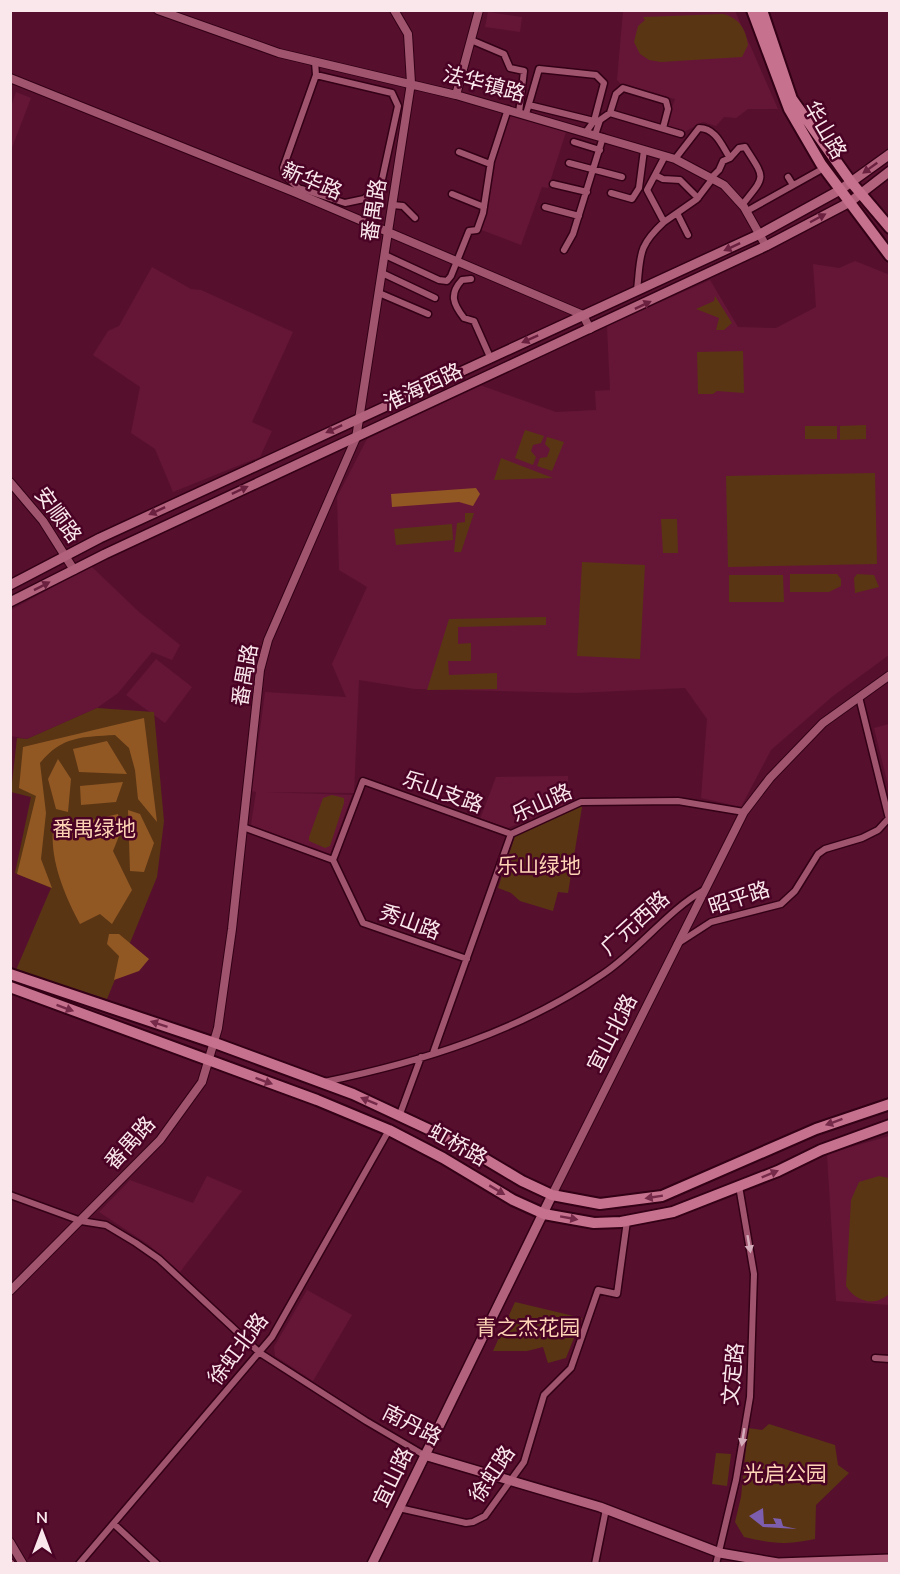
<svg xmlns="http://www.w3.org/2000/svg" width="900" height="1574" font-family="'Nunito Sans','Noto Sans SC',sans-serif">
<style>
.built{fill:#651637}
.green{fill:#593514}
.forest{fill:#915824}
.water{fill:#7c5dae}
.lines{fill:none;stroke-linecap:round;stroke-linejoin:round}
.minor-casing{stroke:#330016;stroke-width:9}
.tertiary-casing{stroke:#330016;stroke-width:10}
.secondary-casing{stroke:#330016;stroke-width:12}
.primary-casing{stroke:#330016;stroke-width:14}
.minor{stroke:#a0546e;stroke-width:6}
.tertiary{stroke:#a0546e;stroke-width:8}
.secondary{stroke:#b3627d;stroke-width:9}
.primary{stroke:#c6718d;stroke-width:10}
.oneway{fill:#6a203f}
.oneway2{fill:#752a49}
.oneway3{fill:#d5acba}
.labels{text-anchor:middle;stroke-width:5;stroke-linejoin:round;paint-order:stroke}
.street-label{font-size:21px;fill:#f9e7ec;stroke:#4a0324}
.park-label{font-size:21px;fill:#fdd4b5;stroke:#4a0324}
</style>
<rect width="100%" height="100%" fill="#56102e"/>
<path class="built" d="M623 11H735L778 109H748L736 118 724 117 716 126 703 122 684 132 666 126 675 99 623 86 617 80Z
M488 12 522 17 520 32 485 27Z
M16 92 31 98 11 150V107Z
M509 112 567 129 548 188 542 187 521 245 479 229 493 162Z
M855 261 890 275 889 655 833 696 771 750 741 807 701 798 707 719 685 688 576 693 415 689 359 680 354 793 264 792 352 795 330 854 251 825 256 792 252 791 265 692 346 697 332 664 367 587 339 570 337 497 367 439 480 385 556 412 596 410 595 391 610 390 607 326 710 280 738 327 776 328 816 307 813 264 839 268Z
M152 267 191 289 201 290 293 332 252 422 272 431 260 457 173 492 155 449 131 433 140 387 93 355 108 331 119 326Z
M91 566 139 612 180 645 172 660 152 652 118 693 97 708 27 739 11 736V610Z
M156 659 192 687 165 723 126 695Z
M889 724H890L889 789 874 728Z
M568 776 569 803 508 828 480 819 496 777Z
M889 1136V1305L836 1301 827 1154Z
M207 1176 242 1191 180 1272 149 1245 99 1212 130 1180 193 1203Z
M307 1290 352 1315 313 1381 275 1356 274 1347Z"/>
<path class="green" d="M723 14C739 18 746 29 748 45L742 57 661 62 649 60 640 54 634 42 638 26 645 20 643 17Z
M715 296 732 323 724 330H716L719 318 696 309 714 301Z
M743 351 744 393 717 391 713 394H698L697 352Z
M866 425V439L840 440V426Z
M805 426H837V439H805Z
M525 430 544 436 541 443 533 445 531 451 536 457 533 465 515 458Z
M547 437 564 442 552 471 537 466 540 458 547 457 550 449 545 444Z
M501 458 553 478 494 480Z
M875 473 877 564 728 567 726 476Z
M465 513H474L461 552H454L457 523 465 522Z
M661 519H677L678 553H663Z
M452 524 453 540 396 545 394 529Z
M582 562 645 565 640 659 577 656Z
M790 574H837L841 579V586L829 592H790Z
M857 574 874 575 879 587 855 593 854 578Z
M729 575H783L784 602H729Z
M546 617V625L458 627V644L471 643V661H448L449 675 497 673V689L427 690 449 619Z
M97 708 154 712 164 821 157 877 107 999 16 970 51 888 15 873 31 797 11 792 17 738 27 739Z
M332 795 344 798V803L330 846 325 848 309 841V837L323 798Z
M578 807H582L568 893 558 892 553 911 520 901 511 893 498 888 515 836Z
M879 1176 889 1178V1294C875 1307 856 1302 846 1286L851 1200 859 1182Z
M515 1302 582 1318 566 1358 548 1363 543 1347 527 1351H493Z
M769 1424 835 1445 838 1465 849 1473 816 1505 815 1539C783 1545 775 1544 744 1537L735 1522 741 1497 748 1428 762 1430Z
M716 1453 731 1454 727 1486 712 1484Z"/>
<path class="forest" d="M476 488 480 494 473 506 459 502 392 507 391 494Z
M144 718 157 822 138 799 135 770 129 748 115 735C82 737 62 736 40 763L46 813 41 859 52 888 17 874 36 796 19 788 23 747Z
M107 741 127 774 79 772 73 749Z
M58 759 71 779 68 812 56 809 48 779Z
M123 782 116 802 81 805 80 786Z
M128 810 140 814 154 843 144 872 130 871Z
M118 814 121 831 113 851 132 890 112 924 100 914 80 924C65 896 50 861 53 829Z
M109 934H119L149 959 139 971 114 980 119 956 107 944Z"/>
<path class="water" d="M763 1508 764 1524H776L773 1518 781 1519 783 1526 797 1529 763 1527 749 1516Z"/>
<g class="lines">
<g class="minor-casing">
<path id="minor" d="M471 40 504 54 510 68 524 71 519 113
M529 105 594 121
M610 113 616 94 623 88 666 101 668 109 663 128
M526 114 539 69 596 75 604 83 594 121 586 132
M595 135 600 120 610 113 681 134
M574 142 600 150
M459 152 490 164
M665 156 647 190 664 222 697 199 713 178
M675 159 699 128C716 128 722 146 730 158
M569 163 622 177
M655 175 663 179 680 180 698 198
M712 177 719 170 723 161 730 158 739 148 745 147C766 180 766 175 742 205
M788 177 793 185
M553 184 587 192
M302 189 345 203 364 199 381 184 398 106 392 93 316 75
M302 191 285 176 283 168 316 75 315 62
M611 193 632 199 639 188 644 150
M452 194 484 207
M393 205 403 206 415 218
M545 207 579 216
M747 211 824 168
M677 213 688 235
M564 250 573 234 603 137
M385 255 439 280 447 281 451 276 469 231 477 230 483 213 491 161 508 109
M382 273 435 298
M471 279 462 280C449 294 453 304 464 318L474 321 490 357
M637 290C641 255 637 247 664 222
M379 293 428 314
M859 697 889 819
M243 827 333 860 363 923 467 959
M333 860 363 781 511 834
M677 944 711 922 781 904 795 891 818 854 825 849 862 838 878 830 890 817
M433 1053 511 834 581 802 678 801 744 812
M324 1082C421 1062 521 1031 603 974 640 949 667 911 704 890
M400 1114 421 1057
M10 1195 81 1221 106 1225 136 1243 159 1259 260 1353 366 1421 424 1455
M875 1358 890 1359
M399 1508 466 1523 473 1522 485 1516 524 1462 544 1395 571 1368 598 1290 617 1294 627 1221
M114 1524 157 1564
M79 1564 272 1337 389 1130
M595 1564 606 1509
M716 1564 736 1480 750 1397 754 1274 739 1186"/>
</g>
<g class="tertiary-casing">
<path id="tertiary" d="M158 10 279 53 456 95 675 159 724 185 744 207 766 246
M10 78 294 192 583 315 590 329
M456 95 479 10
M10 482 43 521 74 570
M552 1195 744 812 770 778 823 723 890 675
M10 1291 160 1140 202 1082 218 1028 232 929 260 670 268 640 356 438 360 413 411 83 408 34 394 10
M10 1542 23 1564
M10 1563 11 1564"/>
</g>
<g class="secondary-casing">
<path id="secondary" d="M10 585 100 538 760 234 840 190 890 154
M10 602 105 554 766 246 850 202 890 171
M424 1455 600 1507 720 1553 778 1563 890 1559
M372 1564 552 1195"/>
</g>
<g class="primary-casing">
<path id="primary" d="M752 10 789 109 821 164 890 256
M762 10 792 99 851 182 890 228
M10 974 215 1043 353 1094 460 1144 522 1181 552 1195 600 1204 662 1196 816 1129 890 1104
M10 987 317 1100 389 1130 443 1158 513 1200 544 1214 594 1223 621 1222 673 1212 778 1171 821 1150 890 1125"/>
</g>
<use href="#minor" class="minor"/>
<use href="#tertiary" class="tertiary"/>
<use href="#secondary" class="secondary"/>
<use href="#primary" class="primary"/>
</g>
<defs><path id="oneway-solid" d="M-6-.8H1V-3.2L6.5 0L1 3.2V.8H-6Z" transform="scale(1.5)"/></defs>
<g class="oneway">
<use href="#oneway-solid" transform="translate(870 168) rotate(144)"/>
<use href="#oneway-solid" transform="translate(818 218) rotate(-28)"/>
<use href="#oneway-solid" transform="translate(732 247) rotate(155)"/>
<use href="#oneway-solid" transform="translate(643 305) rotate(-25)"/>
<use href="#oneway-solid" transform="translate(530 339) rotate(156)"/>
<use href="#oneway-solid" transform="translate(334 429) rotate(155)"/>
<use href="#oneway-solid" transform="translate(240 490) rotate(-25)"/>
<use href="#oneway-solid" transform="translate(157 511) rotate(155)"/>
<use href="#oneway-solid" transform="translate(42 586) rotate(-27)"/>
</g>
<g class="oneway2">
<use href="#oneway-solid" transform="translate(65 1008) rotate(20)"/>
<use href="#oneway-solid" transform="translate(159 1024) rotate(-162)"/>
<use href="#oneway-solid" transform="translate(264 1081) rotate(20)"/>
<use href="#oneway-solid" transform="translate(369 1101) rotate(-158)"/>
<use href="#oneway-solid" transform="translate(834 1122) rotate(160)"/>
<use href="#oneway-solid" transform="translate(770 1174) rotate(-22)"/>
<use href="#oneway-solid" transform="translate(497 1190) rotate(31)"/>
<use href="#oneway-solid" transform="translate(654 1197) rotate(171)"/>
<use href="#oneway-solid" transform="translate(569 1218) rotate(10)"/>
</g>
<g class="oneway3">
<use href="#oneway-solid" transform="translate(749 1244) rotate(80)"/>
<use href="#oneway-solid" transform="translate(743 1437) rotate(99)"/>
</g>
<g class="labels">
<g class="street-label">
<text transform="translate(484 84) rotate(15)" y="7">法华镇路</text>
<text transform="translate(825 130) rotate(60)" y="7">华山路</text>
<text transform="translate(312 181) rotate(23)" y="7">新华路</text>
<text transform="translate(374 210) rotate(-81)" y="7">番禺路</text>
<text transform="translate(423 387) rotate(-25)" y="7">淮海西路</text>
<text transform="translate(58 515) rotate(54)" y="7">安顺路</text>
<text transform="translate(245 675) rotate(-80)" y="7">番禺路</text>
<text transform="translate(443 792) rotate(20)" y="7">乐山支路</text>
<text transform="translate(542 803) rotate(-24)" y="7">乐山路</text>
<text transform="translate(739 898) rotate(-18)" y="7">昭平路</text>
<text transform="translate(410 922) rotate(20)" y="7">秀山路</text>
<text transform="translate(635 923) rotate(-42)" y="7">广元西路</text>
<text transform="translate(612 1033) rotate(-63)" y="7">宜山北路</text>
<text transform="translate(130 1143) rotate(-48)" y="7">番禺路</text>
<text transform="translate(458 1145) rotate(29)" y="7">虹桥路</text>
<text transform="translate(238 1349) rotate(-53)" y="7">徐虹北路</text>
<text transform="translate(733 1374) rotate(-85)" y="7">文定路</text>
<text transform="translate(412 1425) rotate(27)" y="7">南丹路</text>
<text transform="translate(492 1474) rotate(-56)" y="7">徐虹路</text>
<text transform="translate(393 1477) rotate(-64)" y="7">宜山路</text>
</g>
<g class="park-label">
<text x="94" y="836">番禺绿地</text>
<text x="539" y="873">乐山绿地</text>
<text x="528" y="1335">青之杰花园</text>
<text x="785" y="1481">光启公园</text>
</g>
</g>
<rect width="900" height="1574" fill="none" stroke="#f9e7ec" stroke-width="24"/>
<g transform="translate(42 1532)" stroke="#4a0324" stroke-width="4.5" paint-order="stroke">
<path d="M0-4.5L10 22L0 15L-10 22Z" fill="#f9e7ec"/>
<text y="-9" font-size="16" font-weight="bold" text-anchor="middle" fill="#f9e7ec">N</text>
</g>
</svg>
